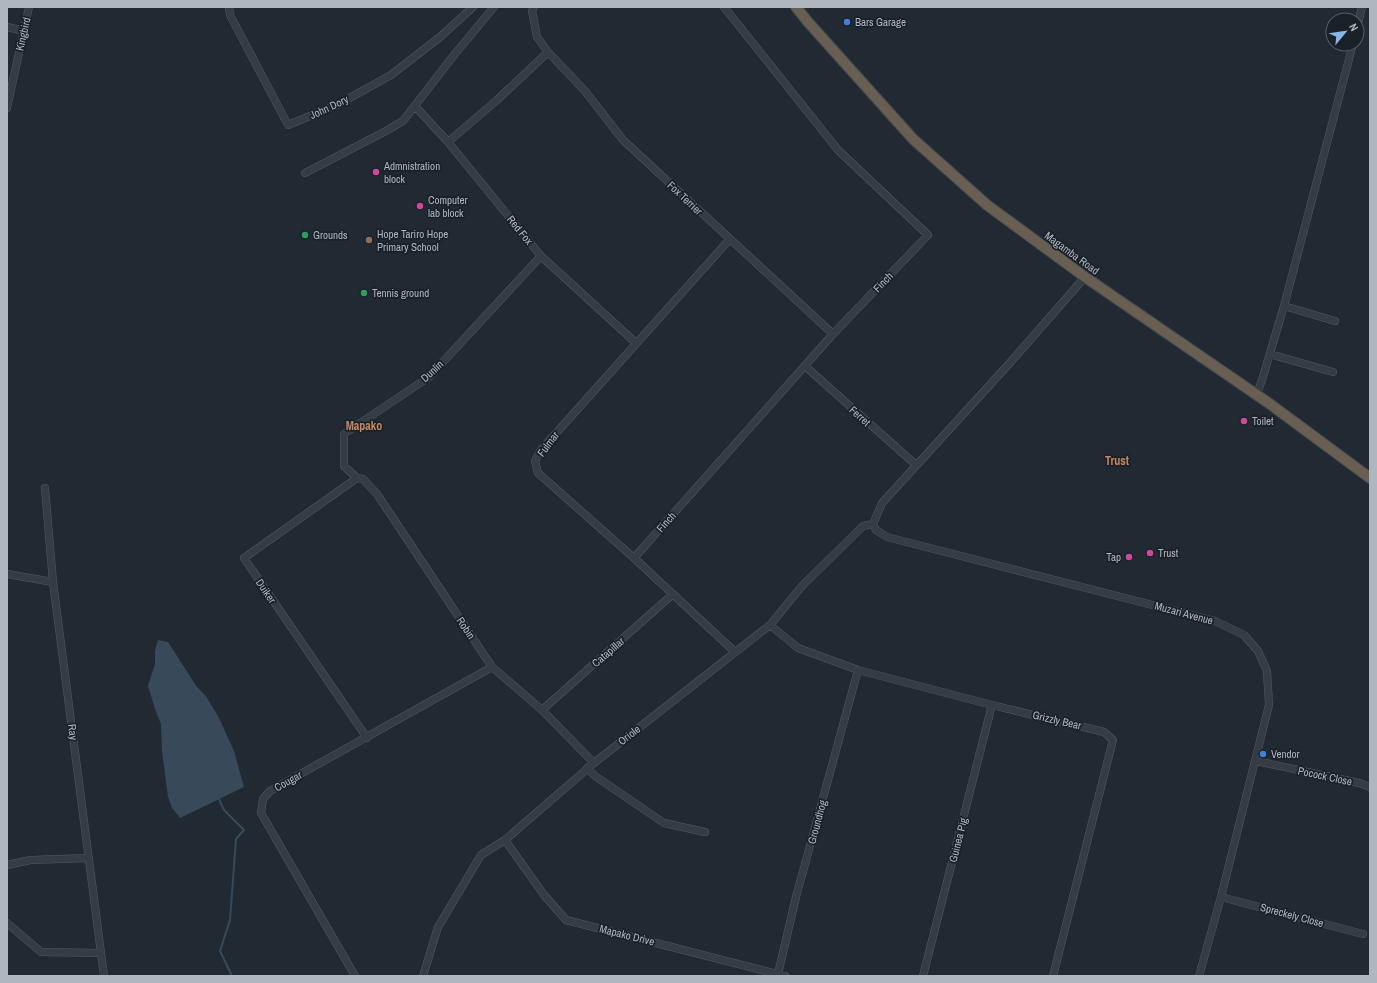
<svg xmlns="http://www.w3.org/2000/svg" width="1377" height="983" font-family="'Archivo Narrow',sans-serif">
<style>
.water{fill:#38495a}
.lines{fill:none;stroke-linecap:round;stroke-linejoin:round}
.stream{stroke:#38495a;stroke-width:2}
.minor-casing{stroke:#525961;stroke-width:8}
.highway-casing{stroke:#3f464e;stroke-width:12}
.minor{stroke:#343c44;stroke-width:7}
.highway{stroke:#695e52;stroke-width:10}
.shop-dot{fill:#3f7fe0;stroke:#1a2128;stroke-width:1.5}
.hotel-dot{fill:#d1479c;stroke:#1a2128;stroke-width:1.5}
.leisure-dot{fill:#2e9e5b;stroke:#1a2128;stroke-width:1.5}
.education-dot{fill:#8d6e63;stroke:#1a2128;stroke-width:1.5}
.labels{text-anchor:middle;stroke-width:3.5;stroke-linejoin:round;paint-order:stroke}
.poi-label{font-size:11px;fill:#aeb6c0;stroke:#1a2128;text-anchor:start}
.street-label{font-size:11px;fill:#aeb6c0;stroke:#1a2128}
.neighbourhood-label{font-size:12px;font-weight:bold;fill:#c58864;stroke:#1a2128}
</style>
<rect width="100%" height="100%" fill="#212a33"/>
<path class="water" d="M158 640 168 642 197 687 206 696 219 718 234 751 244 787 180 818 172 808 168 797 162 751 161 724 156 712 148 686 155 664V651Z"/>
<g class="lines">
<path class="stream" d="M219 799 224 810 244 830 236 839 230 920 220 951 232 976"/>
<g class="minor-casing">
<path id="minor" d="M229 7 230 15 288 125 337 105 391 75 440 37 473 7
M534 7 532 11 537 37 548 52 585 91 623 140 833 334
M7 27 24 31
M1357 27 1362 7
M415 106 448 142 541 256 636 343
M7 108 29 7
M448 142 497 100 548 52
M305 173 386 131 403 121 454 55 494 7
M730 239 540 451 535 461 538 473 634 558 735 652
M1284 306 1335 321
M1270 354 1333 372
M805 366 916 465
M1257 394 1262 380 1284 306 1353 44
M357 478 363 479 377 494 492 667 542 710 594 763
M357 478 244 558 367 738
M357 478 344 466V434L429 377 541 256
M45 488 53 582 104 976
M873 524 876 530 887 537 1215 621 1244 635 1258 651 1267 671 1269 705 1221 897 1199 976
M873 524 882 503 1008 365 1085 277
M634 558 833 334 928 235 838 150 724 7
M7 574 53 582
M770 625 798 648 858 670 992 705 1104 732 1113 740 1053 976
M542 710 673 594
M1256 761 1359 783 1370 787
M587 768 595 776 664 823 705 832
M505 840 544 895 566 920 785 976
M7 865 31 860 89 858
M1221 897 1363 934
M7 923 41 952 101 953
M778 974 796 897 858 670
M355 976 261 813 263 799 270 791 492 667
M423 976 438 927 481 855 505 840 594 763 770 625 802 586 863 526 873 524
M923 976 992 705"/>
</g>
<g class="highway-casing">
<path id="highway" d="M796 7 808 22 913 139 987 205 1085 277 1270 404 1370 478"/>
</g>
<use href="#minor" class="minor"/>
<use href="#highway" class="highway"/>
</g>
<g class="shop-dot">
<circle cx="847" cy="22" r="4"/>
<circle cx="1263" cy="754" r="4"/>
</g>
<g class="hotel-dot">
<circle cx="376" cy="172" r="4"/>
<circle cx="420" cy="206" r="4"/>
<circle cx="1244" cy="421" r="4"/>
<circle cx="1150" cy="553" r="4"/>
<circle cx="1129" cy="557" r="4"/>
</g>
<g class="leisure-dot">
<circle cx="305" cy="235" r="4"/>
<circle cx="364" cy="293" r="4"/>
</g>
<circle class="education-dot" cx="369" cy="240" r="4"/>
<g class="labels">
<g class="poi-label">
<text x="855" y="26">Bars Garage</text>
<text x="384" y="170">Admnistration<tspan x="384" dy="13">block</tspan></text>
<text x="428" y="204">Computer<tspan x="428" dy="13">lab block</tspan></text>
<text x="377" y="238">Hope Tariro Hope<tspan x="377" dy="13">Primary School</tspan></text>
<text x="313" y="239">Grounds</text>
<text x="372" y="297">Tennis ground</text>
<text x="1252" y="425">Toilet</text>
<text x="1158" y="557">Trust</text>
<text x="1121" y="561" text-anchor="end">Tap</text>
<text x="1271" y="758">Vendor</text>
</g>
<g class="street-label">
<text transform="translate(23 34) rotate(-77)" y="4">Kingbird</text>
<text transform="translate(329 107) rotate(-25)" y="4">John Dory</text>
<text transform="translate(685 198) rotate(43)" y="4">Fox Terrier</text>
<text transform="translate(520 230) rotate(51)" y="4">Red Fox</text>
<text transform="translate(1072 253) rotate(36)" y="4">Magamba Road</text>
<text transform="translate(883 282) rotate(-46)" y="4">Finch</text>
<text transform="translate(432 371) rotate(-43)" y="4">Dunlin</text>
<text transform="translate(860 416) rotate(42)" y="4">Ferret</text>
<text transform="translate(548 444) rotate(-53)" y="4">Fulmar</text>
<text transform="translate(666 522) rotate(-48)" y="4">Finch</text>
<text transform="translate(266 591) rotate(56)" y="4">Duiker</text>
<text transform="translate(1184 613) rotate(15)" y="4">Muzari Avenue</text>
<text transform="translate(466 628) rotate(56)" y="4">Robin</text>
<text transform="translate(608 652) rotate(-41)" y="4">Catapillar</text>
<text transform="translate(1057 720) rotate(13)" y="4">Grizzly Bear</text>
<text transform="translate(73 732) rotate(83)" y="4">Ray</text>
<text transform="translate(629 735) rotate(-38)" y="4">Oriole</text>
<text transform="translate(1325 776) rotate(12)" y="4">Pocock Close</text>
<text transform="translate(288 781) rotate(-29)" y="4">Cougar</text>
<text transform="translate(817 822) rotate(-75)" y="4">Groundhog</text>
<text transform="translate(958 840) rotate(-76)" y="4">Guinea Pig</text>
<text transform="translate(1292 915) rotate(15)" y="4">Spreckely Close</text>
<text transform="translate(627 935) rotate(14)" y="4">Mapako Drive</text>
</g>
<g class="neighbourhood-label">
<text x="364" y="430">Mapako</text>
<text x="1117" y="465">Trust</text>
</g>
</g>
<rect width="1377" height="983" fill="none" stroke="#aeb6c0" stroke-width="16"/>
<g transform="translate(1345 32) rotate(61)"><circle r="19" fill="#1a2128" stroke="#555d65"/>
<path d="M0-3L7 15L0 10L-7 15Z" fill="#89b6ea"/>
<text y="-6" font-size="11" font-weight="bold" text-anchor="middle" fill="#aeb6c0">N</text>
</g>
</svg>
